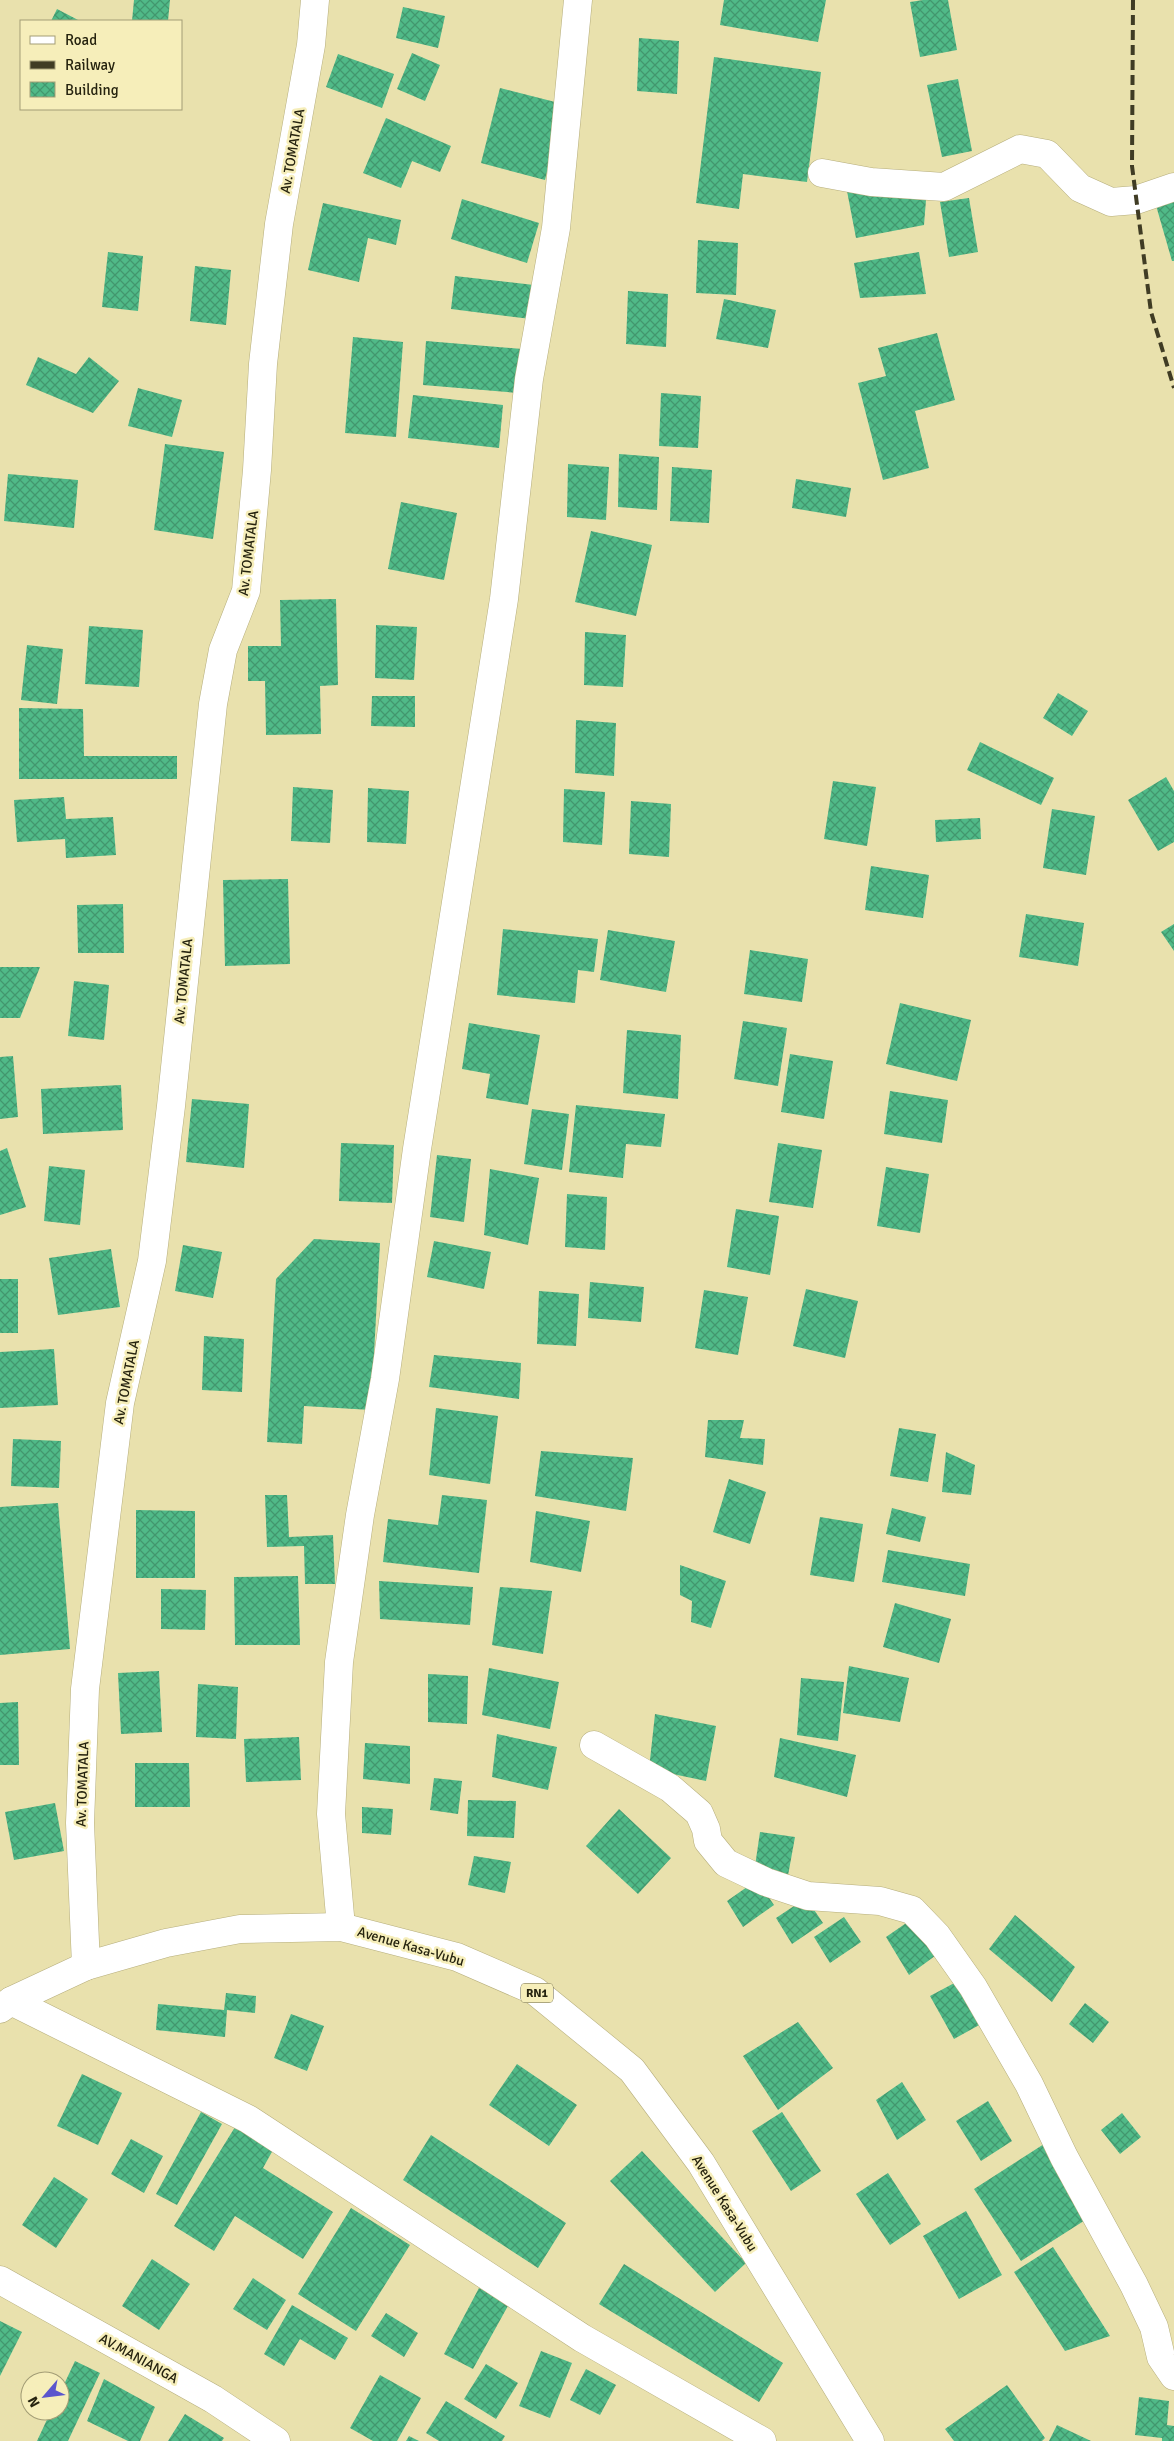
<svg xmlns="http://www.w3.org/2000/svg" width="1174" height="2441" font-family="Signika,sans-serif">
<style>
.building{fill:url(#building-cross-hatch)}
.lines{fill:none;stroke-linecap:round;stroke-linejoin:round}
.minor-casing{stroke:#b6ae7c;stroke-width:29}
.trunk-casing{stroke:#b6ae7c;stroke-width:29}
.minor{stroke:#fff;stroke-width:28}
.trunk{stroke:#fff;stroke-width:28}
.rail{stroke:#403c24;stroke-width:4;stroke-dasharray:10 5;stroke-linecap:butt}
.labels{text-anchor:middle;stroke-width:5;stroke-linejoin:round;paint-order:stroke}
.shield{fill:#f6eeba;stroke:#646042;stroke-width:1}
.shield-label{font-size:12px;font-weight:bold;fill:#26230f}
.street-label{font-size:14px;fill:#26230f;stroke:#f6eeba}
</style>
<defs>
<pattern id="building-cross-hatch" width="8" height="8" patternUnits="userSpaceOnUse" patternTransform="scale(1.25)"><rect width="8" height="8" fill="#50ba88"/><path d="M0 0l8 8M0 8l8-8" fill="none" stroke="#42976e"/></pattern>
</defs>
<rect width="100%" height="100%" fill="#e9e1ad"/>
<path class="building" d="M134 0H170L168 21H132Z
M724 0H826L818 42 720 25Z
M923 0H948L957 50 920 57 910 2Z
M403 7 445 16 438 48 396 38Z
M57 9 80 21H51Z
M639 38 679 41 677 94 637 91Z
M412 53 440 65 425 101 397 89Z
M338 54 394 74 382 108 326 87Z
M714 57 821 72 807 182 743 174 739 209 696 203Z
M958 79 972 151 942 157 927 85Z
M500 88 563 104 545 180 481 163Z
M386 118 451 146 440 172 412 161 401 188 363 173Z
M847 191 926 200 924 225 856 238Z
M1174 193V261H1172L1153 195Z
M969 198 978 252 949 257 940 202Z
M462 199 539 223 527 263 451 239Z
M323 203 401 220 396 245 368 238 359 282 308 270Z
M698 240 738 243 736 295 696 293Z
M108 252 143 256 138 311 102 307Z
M919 252 926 294 860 298 854 263Z
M195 266 231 270 226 325 190 321Z
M455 276 534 285 531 319 451 309Z
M628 291 668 294 666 347 626 344Z
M724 299 776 310 768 348 716 339Z
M937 333 955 400 915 411 929 468 883 480 858 383 886 376 878 348Z
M353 337 403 342 396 437 345 433Z
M426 341 522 349 518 393 423 385Z
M38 357 76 374 89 357 119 381 93 413 26 385Z
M138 388 182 400 172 437 128 426Z
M661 393 701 396 698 448 659 446Z
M413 395 503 405 499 448 408 438Z
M165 444 224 452 213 539 154 530Z
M619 454 659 457 657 510 618 507Z
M568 464 609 467 606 520 567 517Z
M672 467 712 470 709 523 670 521Z
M8 474 78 480 74 528 4 521Z
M796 479 851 488 846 517 792 508Z
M401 502 457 513 444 580 388 569Z
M591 531 652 545 636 616 575 602Z
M336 599 338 685 320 686 321 734 266 735 265 681H248V646H281L280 600Z
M376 625 417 627 414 680 375 678Z
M89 626 143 630 139 687 85 684Z
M585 632 626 635 623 687 584 685Z
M27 645 63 649 57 704 21 700Z
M1058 693 1088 711 1072 736 1043 718Z
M372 696H415V727L371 726Z
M19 708 83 709 84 756H177V779H19Z
M576 720 616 723 614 776 575 773Z
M980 742 1054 778 1041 805 967 770Z
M1166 777 1174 791V842L1158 851 1128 800Z
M833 781 876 787 867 846 824 839Z
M293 787 333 790 330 843 291 841Z
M368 788 409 791 406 844 367 842Z
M564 789 605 792 602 845 563 842Z
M64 797 66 819 113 817 116 855 66 858 65 839 17 842 14 800Z
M631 801 671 804 669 857 629 854Z
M1052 809 1095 816 1086 875 1043 868Z
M980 818 981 839 936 842 935 820Z
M871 866 929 875 923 918 865 910Z
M288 879 290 964 225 966 223 880Z
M123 904 124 953H78L77 905Z
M1026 914 1084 923 1078 966 1019 957Z
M1174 924V951L1161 932Z
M503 929 598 939 594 972 578 970 575 1003 497 995Z
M608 930 675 941 666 992 600 980Z
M750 950 808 959 802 1002 744 994Z
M0 967H40L20 1018H0Z
M74 981 109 985 104 1040 68 1036Z
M900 1003 971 1020 957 1081 886 1064Z
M743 1021 787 1028 778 1086 734 1079Z
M469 1023 540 1035 528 1105 486 1098 490 1074 462 1069Z
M627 1030 681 1035 678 1099 623 1093Z
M790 1054 833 1061 824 1119 781 1112Z
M13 1056 18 1117 0 1119V1057Z
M121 1085 123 1130 43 1134 41 1089Z
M890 1091 948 1100 942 1143 884 1134Z
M192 1099 249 1104 244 1168 186 1162Z
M576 1105 665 1114 661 1147 626 1144 623 1178 569 1172Z
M532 1109 569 1114 562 1170 524 1164Z
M341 1143 394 1145 392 1203 339 1201Z
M778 1143 822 1150 813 1208 769 1202Z
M7 1148 26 1207 0 1215V1151Z
M437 1155 471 1159 464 1222 430 1217Z
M49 1166 85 1170 80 1225 44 1221Z
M886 1167 929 1174 920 1233 877 1226Z
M490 1169 539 1178 528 1245 484 1235Z
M567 1194 607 1197 605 1250 565 1247Z
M736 1209 779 1216 770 1275 727 1267Z
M314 1239 380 1243 371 1410 304 1406 302 1444 267 1442 276 1279Z
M434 1241 491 1252 484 1289 427 1277Z
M183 1245 222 1252 213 1298 175 1291Z
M111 1249 120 1307 58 1315 49 1258Z
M0 1279H18V1333H0Z
M590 1282 644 1287 641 1322 588 1318Z
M806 1289 858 1301 845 1358 793 1346Z
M704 1290 748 1297 738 1355 695 1348Z
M539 1291 579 1294 576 1346 537 1344Z
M204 1336 244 1339 242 1392 202 1390Z
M54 1349 58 1405 0 1408V1352Z
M434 1355 521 1363 519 1399 429 1387Z
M436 1408 498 1416 490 1484 429 1475Z
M708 1420H744L740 1438 765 1439 763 1465 705 1457Z
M899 1428 936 1434 928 1482 890 1476Z
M13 1439 61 1441 59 1488 11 1486Z
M541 1451 633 1458 626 1511 535 1496Z
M946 1452 975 1465 971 1495 942 1492Z
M729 1479 766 1492 750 1544 713 1532Z
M265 1495H287L289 1537 333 1535 335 1584H305L304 1546 267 1547Z
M442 1495 487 1500 479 1573 383 1562 388 1519 438 1525Z
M58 1503 70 1649 0 1655V1507Z
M892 1508 926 1517 920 1542 886 1534Z
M136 1510 195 1511V1578H136Z
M536 1511 590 1521 581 1572 530 1562Z
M820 1517 863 1524 854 1582 810 1575Z
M888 1550 970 1564 965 1596 882 1582Z
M680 1565 726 1581 711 1628 691 1622 692 1601 680 1595Z
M298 1576 300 1645H235L234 1577Z
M379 1581 473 1587 470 1625 380 1619Z
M500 1587 552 1591 543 1654 492 1645Z
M161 1589 206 1590 205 1630 161 1629Z
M895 1603 951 1619 939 1663 883 1647Z
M849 1666 909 1678 900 1722 843 1713Z
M489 1668 559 1682 550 1729 482 1715Z
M159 1671 162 1732 121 1734 118 1673Z
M428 1674 468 1676 467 1724 428 1722Z
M801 1678 844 1682 838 1741 797 1735Z
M198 1684 238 1687 236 1739 196 1737Z
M18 1702 19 1765H0V1703Z
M655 1714 716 1726 706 1781 649 1769Z
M497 1734 557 1747 548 1790 492 1777Z
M299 1737 301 1780 246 1782 244 1739Z
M780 1738 856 1755 847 1797 774 1777Z
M365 1743 410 1746V1784L363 1779Z
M135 1763H189L190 1807H135Z
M434 1778 462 1781 458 1814 430 1810Z
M468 1800 516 1801 514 1838 467 1836Z
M55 1803 64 1851 14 1860 5 1812Z
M362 1807 393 1809 391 1835 362 1833Z
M619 1809 671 1858 638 1894 586 1846Z
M760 1832 795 1837 787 1881 754 1873Z
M474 1856 511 1862 505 1893 468 1885Z
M757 1880 774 1905 743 1927 727 1901Z
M806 1898 823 1923 792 1944 776 1918Z
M928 1908 954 1942 909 1975 886 1937Z
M1015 1915 1075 1967 1052 2002 989 1949Z
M844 1917 861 1942 830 1963 814 1937Z
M973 1973 999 2014 954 2039 930 1996Z
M226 1993 256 1996 255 2013 227 2010 225 2037 156 2030 158 2004 224 2010Z
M1085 2003 1109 2022 1093 2043 1069 2024Z
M291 2014 324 2026 307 2071 274 2058Z
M798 2022 833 2068 778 2110 743 2056Z
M517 2064 577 2105 549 2146 489 2105Z
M82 2074 122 2093 98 2145 57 2126Z
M902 2082 926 2120 897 2140 876 2100Z
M988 2101 1012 2141 981 2161 956 2121Z
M201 2112 222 2124 177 2205 156 2194Z
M782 2112 821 2171 791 2191 752 2131Z
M1122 2113 1141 2137 1120 2154 1101 2130Z
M235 2127 273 2150 263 2168 333 2212 303 2259 235 2216 214 2251 174 2226Z
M431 2135 566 2223 538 2268 403 2180Z
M131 2139 163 2156 144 2193 111 2174Z
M1044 2144 1090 2217 1021 2261 974 2189Z
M642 2151 746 2263 715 2292 610 2181Z
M888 2173 921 2224 890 2245 856 2194Z
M54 2177 88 2199 56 2248 22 2225Z
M351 2208 410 2245 356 2331 298 2294Z
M966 2211 1002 2275 959 2299 923 2236Z
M1053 2247 1110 2336 1065 2351 1014 2272Z
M152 2259 190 2284 159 2330 122 2306Z
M624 2264 783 2363 759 2402 599 2304Z
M253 2278 286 2300 267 2330 233 2309Z
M479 2288 509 2304 473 2369 444 2354Z
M292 2305 348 2338 335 2360 300 2339 284 2366 264 2354Z
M386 2313 418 2333 404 2357 371 2336Z
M0 2321 22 2332 0 2376Z
M541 2351 572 2363 550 2418 519 2406Z
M75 2361 100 2373 68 2441H37L51 2411H60V2393Z
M486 2364 518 2383 496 2419 464 2399Z
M586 2369 616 2385 600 2415 570 2400Z
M380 2375 421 2398 397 2441H373L350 2428Z
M104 2379 155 2407 140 2441H128L87 2421Z
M1007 2385 1045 2438 1042 2441H954L945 2429Z
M1139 2397 1169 2401 1167 2425 1174 2426V2441H1162V2438L1135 2435Z
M446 2401 505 2436 502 2441H439L426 2433Z
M185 2414 224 2438 222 2441H168Z
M1057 2425 1091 2441H1049Z
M409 2436 419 2441H406Z"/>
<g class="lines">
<g class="minor-casing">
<path id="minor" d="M822 173 871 182 944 187 1020 149 1047 154 1080 188 1111 202 1136 200 1174 187
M594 1745 670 1788 699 1813 706 1829 708 1841 726 1863 766 1882 808 1896 880 1901 912 1910 937 1936 973 1987 1029 2084 1064 2157 1134 2285 1154 2327 1161 2357 1174 2376
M341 1927 331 1814 339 1662 360 1515 385 1379 417 1149 504 599 529 379 556 228 578 0
M86 1966 80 1823 85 1689 120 1403 152 1261 171 1106 213 704 223 650 246 591 257 470 263 364 279 224 311 45 315 0
M11 2001 248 2119 582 2338 762 2441
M0 2280 213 2399 276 2441"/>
</g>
<g class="trunk-casing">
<path id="trunk" d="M0 2009 11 2001 86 1966 166 1943 240 1929 341 1927 457 1957 535 1991 632 2070 701 2163 870 2441"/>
</g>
<use href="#minor" class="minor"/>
<use href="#trunk" class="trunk"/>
<path class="rail" d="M1133 0 1132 166 1151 312 1174 388"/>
</g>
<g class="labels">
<rect class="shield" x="521" y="1983.5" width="32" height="19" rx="4"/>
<g class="shield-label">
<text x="537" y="1997">RN1</text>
</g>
<g class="street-label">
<text transform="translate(292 151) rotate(-80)" y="5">Av. TOMATALA</text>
<text transform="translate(248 553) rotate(-83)" y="5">Av. TOMATALA</text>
<text transform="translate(183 981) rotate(-84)" y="5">Av. TOMATALA</text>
<text transform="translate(126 1382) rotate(-79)" y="5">Av. TOMATALA</text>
<text transform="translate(82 1784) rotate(-88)" y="5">Av. TOMATALA</text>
<text transform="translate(411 1946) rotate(16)" y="5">Avenue Kasa-Vubu</text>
<text transform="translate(725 2203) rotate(58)" y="5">Avenue Kasa-Vubu</text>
<text transform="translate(139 2358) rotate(29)" y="5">AV.MANIANGA</text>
</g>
</g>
<rect x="20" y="20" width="162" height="90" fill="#f6eeba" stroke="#a39d76"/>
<rect x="30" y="36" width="25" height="8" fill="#ffffff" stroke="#a39d76"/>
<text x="65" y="45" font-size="15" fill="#26230f">Road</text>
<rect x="30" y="61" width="25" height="8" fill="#403c24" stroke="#a39d76"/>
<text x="65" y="70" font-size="15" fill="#26230f">Railway</text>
<rect x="30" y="82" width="25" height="15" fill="url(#building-cross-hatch)" stroke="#a39d76"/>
<text x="65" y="95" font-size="15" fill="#26230f">Building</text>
<g transform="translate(45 2396) rotate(242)"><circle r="24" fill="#f6eeba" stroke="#a39d76"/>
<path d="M0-4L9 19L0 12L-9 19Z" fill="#5b55cd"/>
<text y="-8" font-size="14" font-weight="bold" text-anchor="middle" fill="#26230f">N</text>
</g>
</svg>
